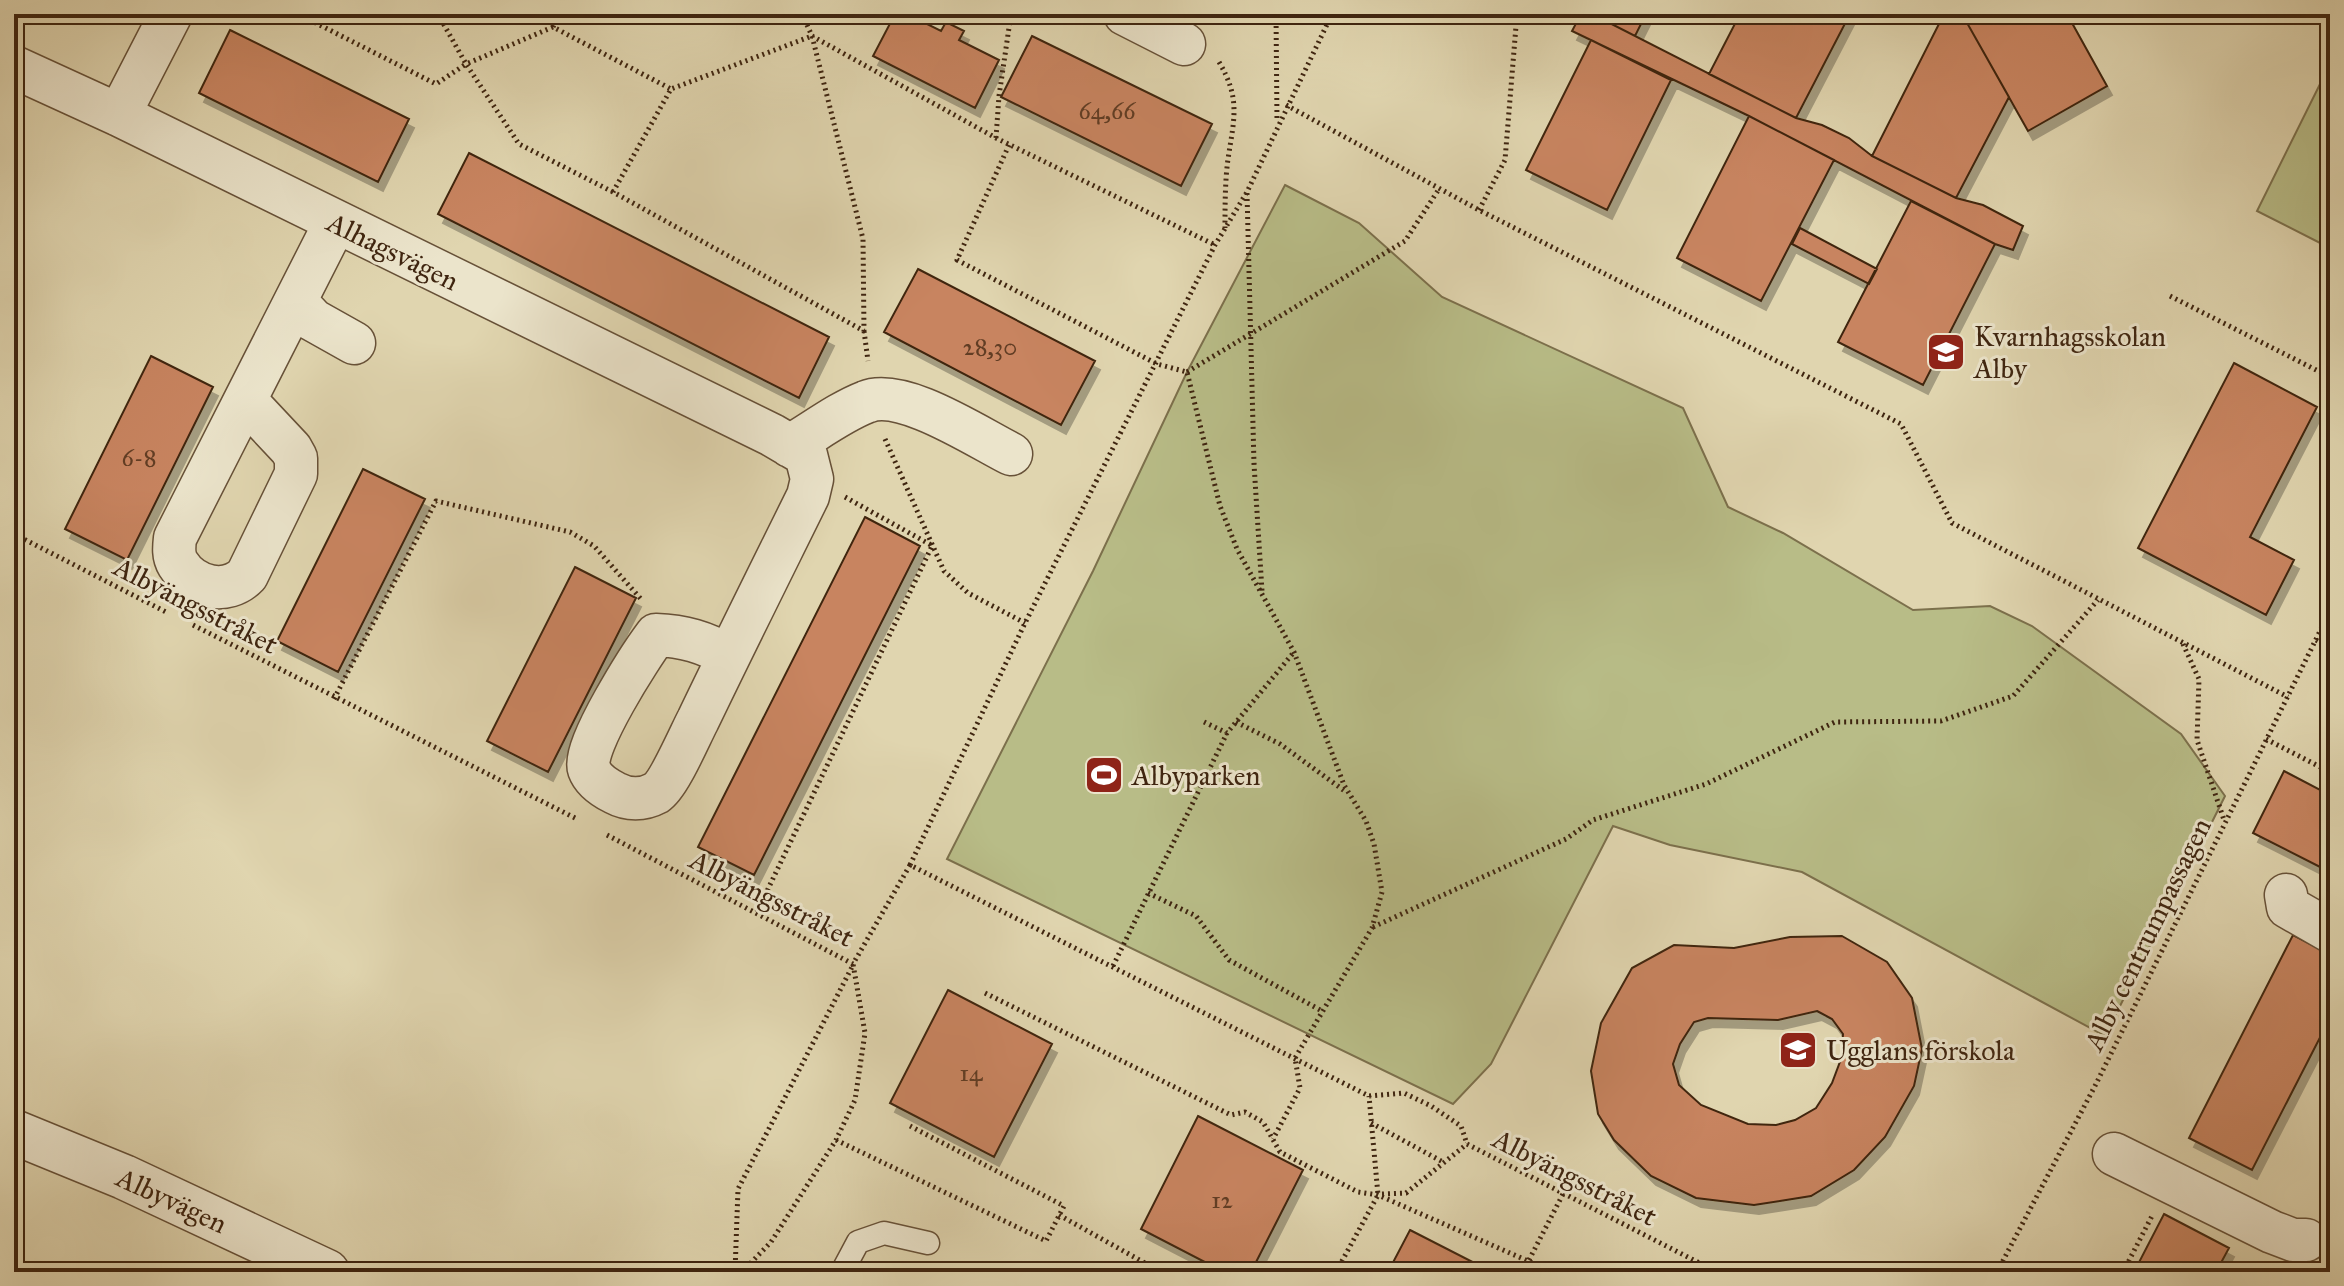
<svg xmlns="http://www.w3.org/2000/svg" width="2344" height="1286" font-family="'IM FELL Great Primer',serif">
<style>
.green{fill:#b8bc87;stroke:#7c704c;stroke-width:2}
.building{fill:#c88460;stroke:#3f2510;stroke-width:2;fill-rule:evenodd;filter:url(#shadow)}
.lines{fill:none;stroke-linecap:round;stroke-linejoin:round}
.service-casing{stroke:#675138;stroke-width:25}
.minor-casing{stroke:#675138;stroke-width:45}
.tertiary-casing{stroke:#675138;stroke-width:47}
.path{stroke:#3f2510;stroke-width:5;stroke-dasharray:2 4;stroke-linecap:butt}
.service{stroke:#ebe4cb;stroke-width:22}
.minor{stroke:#ebe4cb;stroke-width:42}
.tertiary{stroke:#ebe4cb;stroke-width:44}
.labels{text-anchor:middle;stroke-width:6;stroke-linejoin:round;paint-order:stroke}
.number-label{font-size:24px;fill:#613d24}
.street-label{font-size:28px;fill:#3f2510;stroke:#ebe4cb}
.poi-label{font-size:28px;fill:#3f2510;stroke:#ebe4cb;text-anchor:start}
</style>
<defs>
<filter id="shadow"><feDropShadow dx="5" dy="9" stdDeviation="0" flood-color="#0004"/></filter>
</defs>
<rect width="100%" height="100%" fill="#e0d5af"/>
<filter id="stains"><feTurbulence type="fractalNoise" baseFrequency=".0025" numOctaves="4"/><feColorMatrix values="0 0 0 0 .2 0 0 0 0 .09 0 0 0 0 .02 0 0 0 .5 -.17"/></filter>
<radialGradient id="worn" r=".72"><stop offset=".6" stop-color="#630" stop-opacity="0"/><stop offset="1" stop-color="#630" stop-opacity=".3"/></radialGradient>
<path class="green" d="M2330 64V248L2257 211Z
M1285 185 1359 223 1442 297 1683 408 1728 507 1783 533 1913 610 1990 606 2032 626 2181 734 2225 796 2105 1036 1802 872 1670 845 1613 826 1491 1064 1453 1104 947 859 1093 571 1187 372Z"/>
<path class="building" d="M895 14H907L941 31 946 22 964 31 959 40 999 60 975 108 873 56Z
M1581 14H1592L1796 118 1822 125 1849 138 1872 156 1956 198 1983 205 2023 226 2013 250 1995 244 1749 116 1572 31Z
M1592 14H1646L1635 36Z
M1740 14H1850L1796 118 1709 74Z
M1944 14H1962L2009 97 1956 198 1872 156Z
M1962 14H2067L2107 86 2028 131Z
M230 30 409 119 378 182 199 93Z
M1032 36 1212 124 1181 186 1001 97Z
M1591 40 1671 80 1607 210 1526 170Z
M1749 116 1834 160 1761 301 1677 258Z
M469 153 829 337 799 398 438 214Z
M1911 201 1995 244 1923 385 1838 342Z
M1800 228 1877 269 1869 284 1792 244Z
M918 269 1095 361 1061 425 884 332Z
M151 356 213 387 127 560 65 529Z
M2234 363 2317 407 2250 537 2294 560 2266 615 2138 548Z
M363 469 425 499 338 672 277 641Z
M865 517 920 546 754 875 698 847Z
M575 567 636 598 548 772 487 741Z
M2284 771 2330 795V872L2253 833Z
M2293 935 2330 954V1018L2252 1170 2189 1138Z
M1842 936 1887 962 1912 998 1922 1049 1914 1086 1885 1137 1854 1170 1811 1196 1754 1205 1696 1198 1651 1176 1614 1140 1598 1114 1591 1071 1601 1023 1632 968 1674 945 1734 948 1790 937ZM1817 1011 1832 1019 1843 1034 1841 1059 1832 1083 1816 1108 1795 1120 1776 1125 1748 1124 1701 1105 1679 1085 1673 1064 1680 1044 1694 1022 1708 1018 1778 1020Z
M948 990 1052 1044 994 1157 890 1103Z
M1198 1116 1303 1170 1251 1272H1224L1141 1229Z
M2164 1214 2229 1248 2216 1272H2134Z
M1410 1230 1492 1272H1388Z"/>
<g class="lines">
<g class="service-casing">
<path id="service" d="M842 1272 858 1242 884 1233 928 1243"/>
</g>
<g class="minor-casing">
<path id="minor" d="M1125 14 1184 44
M14 67 119 115 772 435 806 455 812 479 808 496C771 571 734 645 698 720 690 735 669 785 656 793 643 800 628 800 615 793 605 788 593 780 589 769 581 748 641 655 656 635 684 636 704 642 729 656
M119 115 171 14
M296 302 313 320 354 343
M246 401 291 449 296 458V474L247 575C227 596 193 588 178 564 173 556 174 547 175 538L335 223
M790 446C814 432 840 412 866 402 902 387 977 437 1011 454
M2286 895 2288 907 2330 931
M2114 1154 2272 1232 2293 1240H2306"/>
</g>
<g class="tertiary-casing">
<path id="tertiary" d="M14 1132 124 1177 327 1272"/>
</g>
<path class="path" d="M802 14 812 36 996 138 1215 245
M1276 14 1277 121
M304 17 436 84 466 64 438 14
M553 27 559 14
M812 36 863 239 864 331 613 192 671 89Z
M1219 62C1241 99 1234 119 1228 159 1225 181 1225 205 1225 228
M1286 105 1479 210 1901 424 1952 523 2288 697
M996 138 999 96 1011 14
M1009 145 957 260 1157 364 1187 372 1220 506 1237 549 1294 652 1344 785 1366 821 1374 844 1382 892 1372 928 1295 1058 1300 1088 1273 1139
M613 192 519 144 466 64 553 27 671 89
M1247 193 1254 464 1262 591
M1479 210 1505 160 1517 14
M2170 296 2330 377
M864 331 868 361
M1187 372 1405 241 1439 189
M885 439 944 571 968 593 1025 623
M845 497 931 545
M14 534 166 612
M193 625 577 819
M2316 640 2330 647
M2183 644 2199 679 2197 740 2224 820
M334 699 436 501 570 532 594 546 641 599
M1204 722 1227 733 1294 652
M1236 722 1280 744 1346 792
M2266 739 2330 772
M607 835 853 964 910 865 1369 1096 1404 1093 1431 1106 1461 1126 1467 1144 1717 1272
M910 865 1025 623 1215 245 1247 192 1332 14
M1148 893 1196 916 1229 960 1322 1011
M757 912 932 546
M1373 927 1566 839 1593 820 1706 784 1835 722 1941 721 2013 696 2098 600
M1113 966 1227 733
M985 993 1231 1115 1245 1112 1263 1122 1280 1152 1358 1192 1378 1195 1553 1272
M1371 1123 1443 1162
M836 1140 1046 1241 1064 1206 910 1126
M1382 1194 1406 1193 1467 1144
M1059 1215 1161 1272
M1529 1260 1563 1194
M735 1272 738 1189 853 965
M742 1272 771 1242 836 1140 855 1100 865 1033 853 964
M1336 1272 1378 1195 1369 1096
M1997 1272 2096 1084 2330 611
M2123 1272 2152 1216"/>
<use href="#service" class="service"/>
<use href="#minor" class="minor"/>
<use href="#tertiary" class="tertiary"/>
</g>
<defs>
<g id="school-square" transform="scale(2)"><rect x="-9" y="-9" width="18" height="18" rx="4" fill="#8f2418" stroke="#ebe4cb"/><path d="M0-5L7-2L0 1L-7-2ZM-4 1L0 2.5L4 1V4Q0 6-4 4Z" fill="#fff"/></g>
<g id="stadium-square" transform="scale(2)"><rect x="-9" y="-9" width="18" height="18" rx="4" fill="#8f2418" stroke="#ebe4cb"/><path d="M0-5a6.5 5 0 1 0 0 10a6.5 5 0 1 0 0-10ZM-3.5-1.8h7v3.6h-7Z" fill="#fff"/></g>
</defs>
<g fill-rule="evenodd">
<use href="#school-square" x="1946" y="352"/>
<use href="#stadium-square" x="1104" y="775"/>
<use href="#school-square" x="1798" y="1050"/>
</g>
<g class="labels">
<g class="number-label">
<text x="1107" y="119">64,66</text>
<text x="990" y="355">28,30</text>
<text x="139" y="466">6-8</text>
<text x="971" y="1081">14</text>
<text x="1222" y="1208">12</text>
</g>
<g class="street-label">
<text transform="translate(393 251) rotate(26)" y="10">Alhagsvägen</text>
<text transform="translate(196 605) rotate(27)" y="10">Albyängsstråket</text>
<text transform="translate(772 898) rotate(27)" y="10">Albyängsstråket</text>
<text transform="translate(2147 934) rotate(-64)" y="10">Alby centrumpassagen</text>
<text transform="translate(1575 1177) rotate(27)" y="10">Albyängsstråket</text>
<text transform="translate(172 1200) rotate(25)" y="10">Albyvägen</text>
</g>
<g class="poi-label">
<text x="1974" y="346">Kvarnhagsskolan<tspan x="1974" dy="32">Alby</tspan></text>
<text x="1132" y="785">Albyparken</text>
<text x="1826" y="1060">Ugglans förskola</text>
</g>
</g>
<rect width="2344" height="1286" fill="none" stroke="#e0d5af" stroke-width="48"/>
<rect x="16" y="16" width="2312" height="1254" fill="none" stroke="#3f2510" stroke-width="4"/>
<rect x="24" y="24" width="2296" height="1238" fill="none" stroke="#3f2510" stroke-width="2"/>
<rect width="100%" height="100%" filter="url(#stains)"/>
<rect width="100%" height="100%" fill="url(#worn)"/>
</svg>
